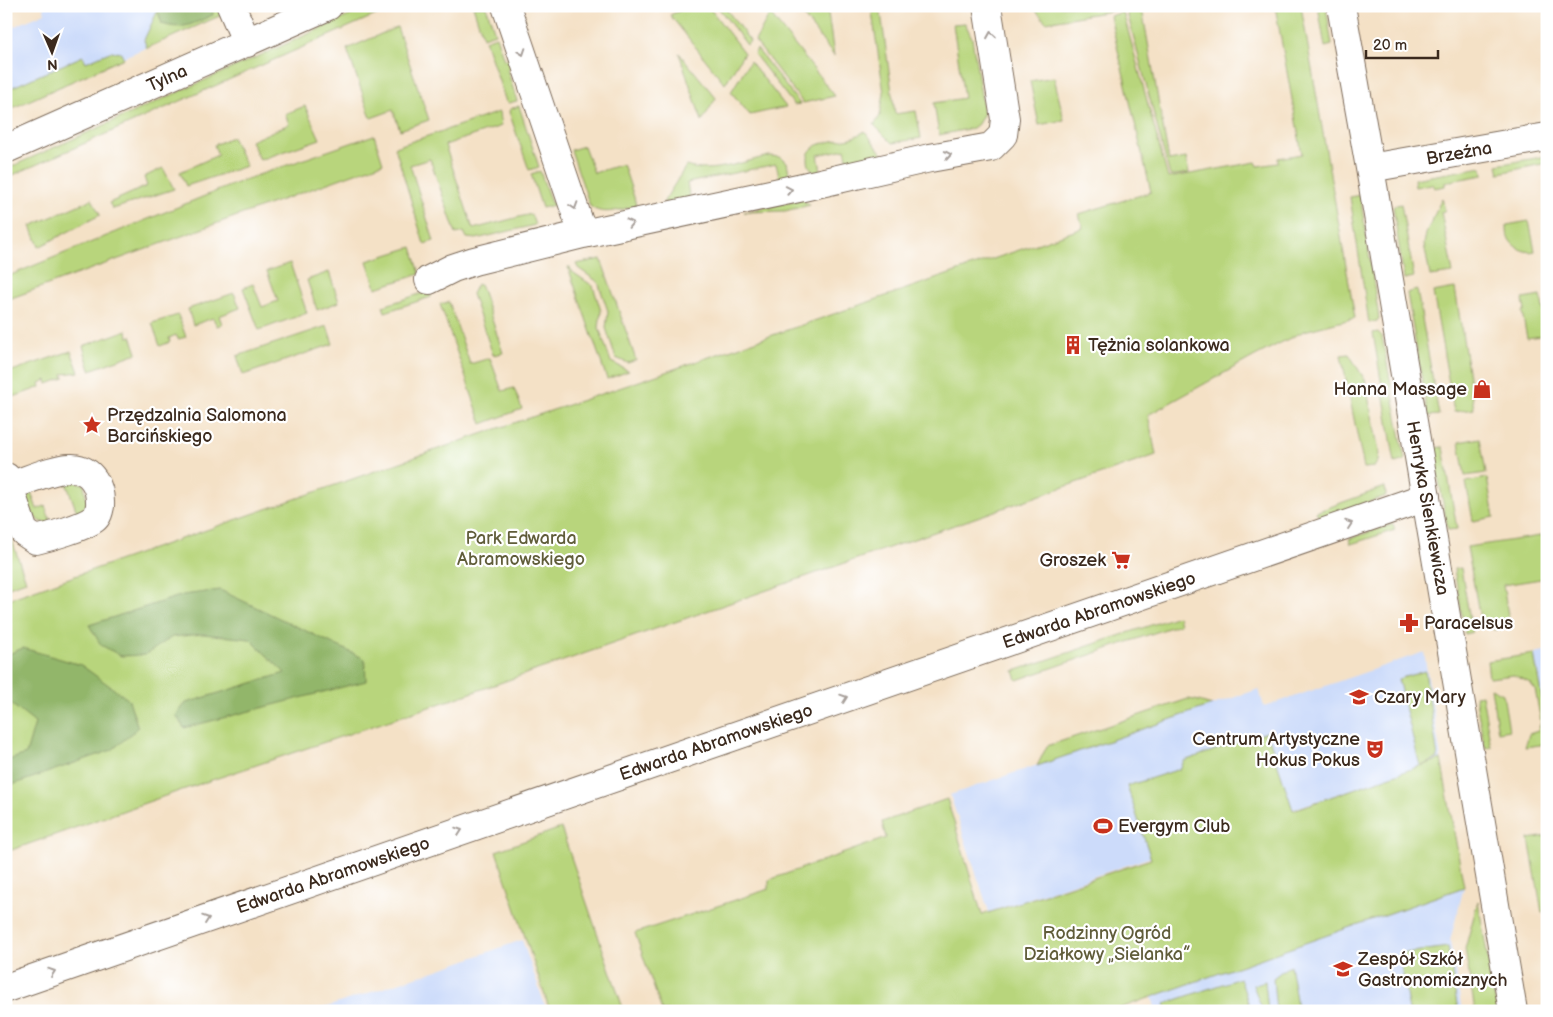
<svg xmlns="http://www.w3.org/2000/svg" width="1553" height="1017" font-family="'Balsamiq Sans',sans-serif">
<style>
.built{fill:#ccdbfa}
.green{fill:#b8d57b;stroke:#7a804c}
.forest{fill:#92b66b;stroke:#667044}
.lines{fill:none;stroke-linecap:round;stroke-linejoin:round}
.street-casing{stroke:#7c6a59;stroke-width:30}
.secondary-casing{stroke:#7c6a59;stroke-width:30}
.street{stroke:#fff;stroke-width:28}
.secondary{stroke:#fff;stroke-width:28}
.oneway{stroke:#a79f9a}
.labels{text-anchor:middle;stroke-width:4.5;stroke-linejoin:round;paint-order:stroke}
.street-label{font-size:18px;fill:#3b2a1e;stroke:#fff}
.poi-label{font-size:18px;fill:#3b2a1e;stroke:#fff;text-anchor:start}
.park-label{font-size:18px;fill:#605d3a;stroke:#fff}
</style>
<rect width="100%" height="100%" fill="#fff"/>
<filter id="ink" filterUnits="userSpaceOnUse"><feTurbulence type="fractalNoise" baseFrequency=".02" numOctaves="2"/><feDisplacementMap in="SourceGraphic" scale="10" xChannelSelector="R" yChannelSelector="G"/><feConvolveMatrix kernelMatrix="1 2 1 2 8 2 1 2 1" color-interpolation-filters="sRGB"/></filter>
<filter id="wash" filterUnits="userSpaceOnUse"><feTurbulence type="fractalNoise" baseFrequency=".0096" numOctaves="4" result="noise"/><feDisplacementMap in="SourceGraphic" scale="20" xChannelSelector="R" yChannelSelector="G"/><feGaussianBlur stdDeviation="1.12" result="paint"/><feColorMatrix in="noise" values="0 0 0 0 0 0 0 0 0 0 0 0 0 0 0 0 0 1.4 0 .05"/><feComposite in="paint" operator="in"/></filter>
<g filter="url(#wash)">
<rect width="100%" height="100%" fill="#f4e1c6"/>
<path class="built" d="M43 6H162L172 37 6 106V30L45 13Z
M1424 652 1441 759 989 912 950 795 1259 689 1264 707Z
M1547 652V728L1534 653Z
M1464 887 1450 941 1462 1011H1156L1152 997Z
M522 940 547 1011H315L452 965Z"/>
<path class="green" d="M155 6H221L224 14 147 48 144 40 157 12Z
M371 6H396L6 178V169Z
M473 6H486L495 33 483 37Z
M690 6H708L744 53 725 84 670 15Z
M717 6H724L750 41 747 45Z
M796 6H827L834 56Z
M871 6H880L895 114 916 111 921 138 892 143 874 125 880 116 884 93Z
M1032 6H1140L1046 22Z
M1275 6H1301L1355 318 1304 331 1255 356 1148 415 1156 455 468 694 182 790 6 852V600L487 432 628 385 1083 228 1079 214 1151 192 1110 16 1123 12 1168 178 1256 162 1258 166 1278 163V158L1302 154Z
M1318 6H1326L1332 45 1325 47Z
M1142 9 1169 161 1186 158 1189 173 1170 176 1127 12Z
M770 14 835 96 803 103 755 41Z
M965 23 972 38 984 113 978 124 973 128 939 135 934 103 964 98 953 24Z
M397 27 429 120 400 130 393 110 371 118 347 49Z
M496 36 504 60 512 58 516 66 507 69 517 101 508 103 506 102 485 40Z
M757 49 800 104 794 105 754 54Z
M112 51 121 53 124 58 6 111V90L83 56 86 62Z
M679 53 716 98 702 121Z
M750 61 786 107 750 115 731 92Z
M1054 77 1064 120 1039 125 1030 81Z
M305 106 320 139 260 160 251 141 289 124 285 114Z
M519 106 539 167 529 170 509 112 510 109Z
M499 112 501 126 445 145 473 229 531 214 535 225 476 239 467 238 464 232 456 234 430 159 410 165 434 241 424 244 395 147Z
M865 131 885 158 849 166 845 149 818 155 821 171 815 172C810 169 808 165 808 159 807 141 838 141 851 138 856 136 861 134 865 131Z
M374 135 383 163 6 300V277L244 180Z
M232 137 246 166 186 186 180 172 218 155 214 145Z
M584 146 594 173 623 164 634 197 636 206C622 209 602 217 590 206L571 150Z
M769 156 780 157 787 162 789 173 786 178 780 180 776 164 687 183 690 200 663 203 686 166C710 175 745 161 769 156Z
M1547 156V163L1499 173 1497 165Z
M1482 167 1483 175 1445 182V186L1434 188 1432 184 1415 187 1414 179Z
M163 168 174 189 113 209 109 203 147 186 144 177Z
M540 171 551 203 561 200 562 203 542 208 531 174Z
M1360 195 1379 318 1377 321 1369 323 1350 197Z
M1442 198 1445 211 1441 212 1453 273 1430 276 1424 244 1426 234Z
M92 199 100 215 39 247 31 226Z
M801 199 810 205 785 211 744 212Z
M1401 204 1414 277 1404 279 1393 206Z
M1529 221 1535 251C1525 254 1512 247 1508 237 1507 234 1507 228 1507 225Z
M412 247 420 274 376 288 367 261Z
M601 259 636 360 628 363 616 358 606 328 608 311 598 282 578 268 576 264Z
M290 263 307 313 259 330 243 288 253 284 262 307 278 301 267 271Z
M568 267H570L571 271 593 286 601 311 599 328 611 362 629 371 607 379Z
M329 272 339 302 317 310 307 280Z
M477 284 481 286 503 353 493 355 472 294Z
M1455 288 1474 409 1454 412 1433 292Z
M1417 290 1439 415 1428 416 1407 293Z
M429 291 431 297 385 312 383 306Z
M234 293 240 308 219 316 222 324 217 326 213 318 193 325 188 309Z
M1541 296 1544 315H1547V335L1527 338 1522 312 1525 311 1523 299Z
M449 302 470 364 490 358 502 391 514 388 522 409 482 424 440 304Z
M178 315 186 337 178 339 176 335 169 338 170 342 160 346 152 323Z
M327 326 333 344 243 375 237 356Z
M127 330 128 337 131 336 137 353 90 370 83 346Z
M1378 332 1382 336 1405 460 1395 463 1373 333Z
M71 351 79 372 63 374 64 378 48 384 47 380 40 383 41 387 16 396 6 397V373Z
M1349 354 1365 380 1379 452 1378 461 1374 467 1364 468 1341 355Z
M1480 438 1486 473 1465 476 1459 442Z
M1443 447 1457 529 1448 530 1433 448Z
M1487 478 1494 517 1473 521 1466 482Z
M65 480 84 484 87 504 85 509 77 512Z
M1385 487 1386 496 1321 519 1316 512Z
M31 492 37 509 45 506 51 522C34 527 29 507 25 494Z
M6 523 26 581 6 588V582L9 581 6 573Z
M1393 524 1395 530 1351 544 1349 539Z
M1547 535V578L1503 585 1510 627 1494 630 1487 625 1481 624 1467 547Z
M1461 568 1472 632 1465 634 1454 569Z
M1178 616 1180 624 1017 680 1014 671Z
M1534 654 1547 728V744L1525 747 1529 734 1538 731 1541 722 1535 689 1530 683 1514 675 1489 678 1487 661Z
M1425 671 1438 758 1421 766 1441 759 1464 887 1112 1011H662L635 933 769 889V880L886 838 882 822 947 799 982 915 1151 859 1127 786 1180 769 1184 761 1267 732 1293 810 1420 766 1398 679Z
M1491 688 1503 694 1509 730 1498 732Z
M1482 695 1491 747 1486 748 1484 744 1475 696Z
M1188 699 1195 700 1212 705 1037 766 1047 746Z
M561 828 624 1011H550L496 851Z
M1547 836V911L1542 912 1529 839Z
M1478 901 1497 1011H1475L1465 949Z
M1448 947 1458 1011H1409L1399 954Z
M1290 965 1298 1011H1276L1273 978Z
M1240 978 1251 1011H1167L1164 1004Z
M1265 981 1268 1011H1263L1253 985Z"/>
<path class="forest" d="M156 6H212L213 15C193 23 184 31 162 24Z
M220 590 365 659 366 681 184 728 176 715 186 703 285 673 250 639 203 634 172 637 145 655 121 656 101 645 89 625 183 595Z
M23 648 81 665 129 700 138 728 112 750 6 787V761L26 754 35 723 6 700V655Z"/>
</g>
<g filter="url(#ink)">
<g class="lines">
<g class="street-casing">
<path id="street" d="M231 6 247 43
M506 6 583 234
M6 149 328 6
M429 280 453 268 474 261 583 234 803 187 930 158 991 147 1003 135 1005 119 987 6
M6 477 24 532 36 540C49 537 84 527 94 519 98 516 99 511 100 506 101 487 92 469 72 468 57 467 25 481 9 486
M6 988 1426 497"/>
</g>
<g class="secondary-casing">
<path id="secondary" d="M1341 6 1370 168 1513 1011
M1370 168 1547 137"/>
</g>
<use href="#street" class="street"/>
<use href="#secondary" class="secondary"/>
</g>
<defs><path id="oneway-chevron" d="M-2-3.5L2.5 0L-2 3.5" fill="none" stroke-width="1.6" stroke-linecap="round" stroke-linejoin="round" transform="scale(1.25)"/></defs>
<g class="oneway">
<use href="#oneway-chevron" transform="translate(991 35) rotate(-99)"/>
<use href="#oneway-chevron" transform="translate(522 52) rotate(71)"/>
<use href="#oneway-chevron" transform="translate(948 155) rotate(-10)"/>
<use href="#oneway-chevron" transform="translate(789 190) rotate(-11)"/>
<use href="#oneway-chevron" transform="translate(574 206) rotate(72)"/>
<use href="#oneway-chevron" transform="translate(630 223) rotate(-13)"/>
<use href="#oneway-chevron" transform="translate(1349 524) rotate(-19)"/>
<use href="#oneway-chevron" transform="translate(844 698) rotate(-19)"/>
<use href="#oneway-chevron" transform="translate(459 831) rotate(-19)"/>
<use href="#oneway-chevron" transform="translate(206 919) rotate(-19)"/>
<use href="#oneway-chevron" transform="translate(52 972) rotate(-19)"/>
</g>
</g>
<defs>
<g id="building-bare" transform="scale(1.5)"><path d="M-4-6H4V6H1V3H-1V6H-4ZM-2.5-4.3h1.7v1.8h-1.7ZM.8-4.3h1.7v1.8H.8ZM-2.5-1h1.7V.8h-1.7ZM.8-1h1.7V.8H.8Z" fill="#c8321e" stroke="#fff" stroke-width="2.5" paint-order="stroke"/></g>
<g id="shop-bare" transform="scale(1.5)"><path d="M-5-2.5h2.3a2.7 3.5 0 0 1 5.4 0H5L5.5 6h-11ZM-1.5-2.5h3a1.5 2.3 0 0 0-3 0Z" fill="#c8321e" stroke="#fff" stroke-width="2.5" paint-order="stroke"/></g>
<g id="sight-bare" transform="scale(1.5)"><path d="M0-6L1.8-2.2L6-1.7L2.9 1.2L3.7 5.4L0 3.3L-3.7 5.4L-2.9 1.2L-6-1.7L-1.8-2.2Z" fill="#c8321e" stroke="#fff" stroke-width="2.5" paint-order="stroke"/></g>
<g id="supermarket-bare" transform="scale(1.5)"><path d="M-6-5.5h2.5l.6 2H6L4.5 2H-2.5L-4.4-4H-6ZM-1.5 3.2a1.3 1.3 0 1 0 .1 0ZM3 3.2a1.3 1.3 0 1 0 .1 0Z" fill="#c8321e" stroke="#fff" stroke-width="2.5" paint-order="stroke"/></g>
<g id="pharmacy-bare" transform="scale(1.5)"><path d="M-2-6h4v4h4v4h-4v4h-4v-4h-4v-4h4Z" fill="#c8321e" stroke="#fff" stroke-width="2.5" paint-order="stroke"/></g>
<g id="school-bare" transform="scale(1.5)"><path d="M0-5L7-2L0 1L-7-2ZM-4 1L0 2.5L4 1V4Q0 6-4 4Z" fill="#c8321e" stroke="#fff" stroke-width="2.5" paint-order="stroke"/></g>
<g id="theatre-bare" transform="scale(1.5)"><path d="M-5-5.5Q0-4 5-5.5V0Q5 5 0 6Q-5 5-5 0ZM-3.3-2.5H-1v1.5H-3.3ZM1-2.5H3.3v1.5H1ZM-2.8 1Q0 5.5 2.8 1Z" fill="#c8321e" stroke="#fff" stroke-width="2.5" paint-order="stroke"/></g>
<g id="stadium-bare" transform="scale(1.5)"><path d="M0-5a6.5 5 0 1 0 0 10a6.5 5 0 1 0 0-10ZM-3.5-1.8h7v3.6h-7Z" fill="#c8321e" stroke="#fff" stroke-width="2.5" paint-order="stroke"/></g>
</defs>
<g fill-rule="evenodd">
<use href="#building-bare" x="1073" y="345"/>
<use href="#shop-bare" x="1482" y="389"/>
<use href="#sight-bare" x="92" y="425"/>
<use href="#supermarket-bare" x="1121" y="560"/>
<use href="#pharmacy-bare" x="1409" y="623"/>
<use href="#school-bare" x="1359" y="697"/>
<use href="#theatre-bare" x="1375" y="749"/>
<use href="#stadium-bare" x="1103" y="826"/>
<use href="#school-bare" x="1343" y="969"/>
</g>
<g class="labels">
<g class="street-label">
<text transform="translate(167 78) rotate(-24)" y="6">Tylna</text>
<text transform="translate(1459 153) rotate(-10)" y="6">Brzeźna</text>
<text transform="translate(1428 508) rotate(80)" y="6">Henryka Sienkiewicza</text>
<text transform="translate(1099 610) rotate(-19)" y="6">Edwarda Abramowskiego</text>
<text transform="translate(716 742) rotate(-19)" y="6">Edwarda Abramowskiego</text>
<text transform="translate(333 875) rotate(-19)" y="6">Edwarda Abramowskiego</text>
</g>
<g class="poi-label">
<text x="1088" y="351">Tężnia solankowa</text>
<text x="1467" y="395" text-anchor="end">Hanna Massage</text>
<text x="107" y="421">Przędzalnia Salomona<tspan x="107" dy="21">Barcińskiego</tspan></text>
<text x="1106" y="566" text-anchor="end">Groszek</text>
<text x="1424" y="629">Paracelsus</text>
<text x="1374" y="703">Czary Mary</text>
<text x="1360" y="745" text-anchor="end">Centrum Artystyczne<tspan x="1360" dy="21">Hokus Pokus</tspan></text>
<text x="1118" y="832">Evergym Club</text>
<text x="1358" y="965">Zespół Szkół<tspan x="1358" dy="21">Gastronomicznych</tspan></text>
</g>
<g class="park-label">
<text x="521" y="544">Park Edwarda<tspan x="521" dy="21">Abramowskiego</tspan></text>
<text x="1107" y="939">Rodzinny Ogród<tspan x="1107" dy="21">Działkowy „Sielanka”</tspan></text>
</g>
</g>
<rect width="1553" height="1017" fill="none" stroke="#fff" stroke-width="25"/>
<g transform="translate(52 52) rotate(178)" stroke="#ffffff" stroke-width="4" paint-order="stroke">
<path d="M0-4L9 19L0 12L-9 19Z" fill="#3b2a1e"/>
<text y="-8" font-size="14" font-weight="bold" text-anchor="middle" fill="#3b2a1e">N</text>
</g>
<path d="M1366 50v8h72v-8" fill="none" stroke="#3b2a1e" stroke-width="2.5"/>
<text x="1373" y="50" font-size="15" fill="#3b2a1e" stroke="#ffffff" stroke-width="4" paint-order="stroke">20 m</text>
</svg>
